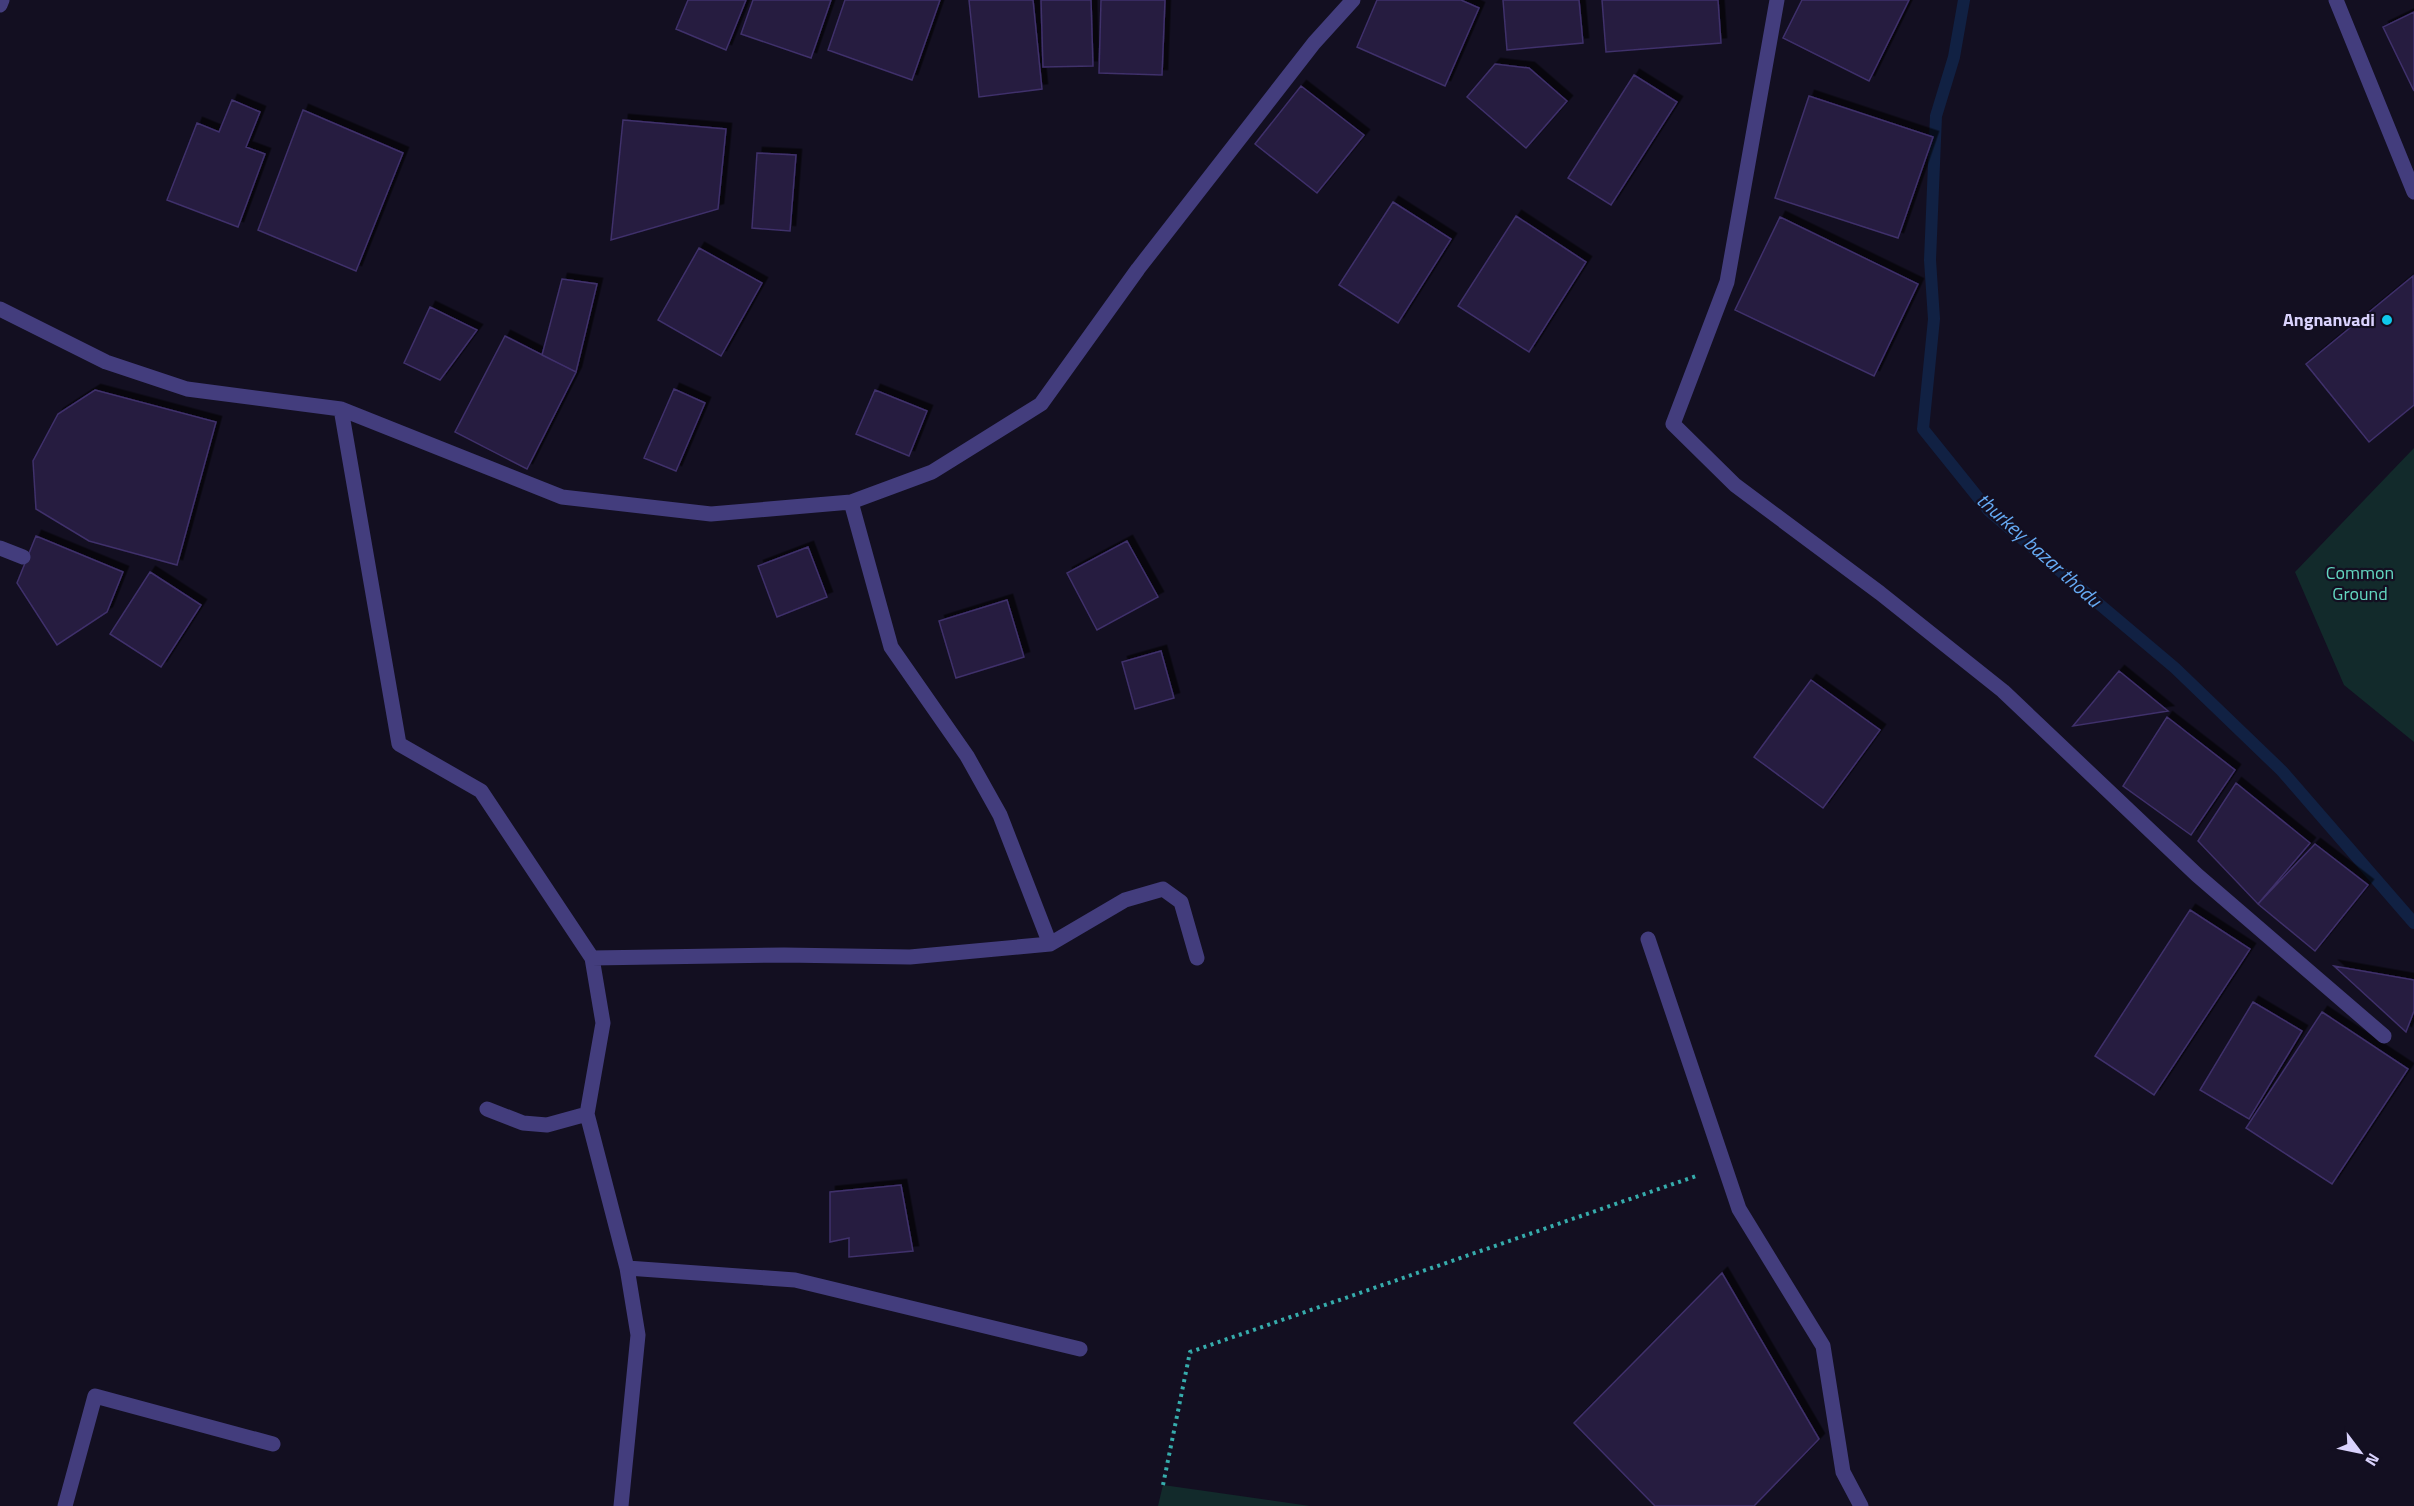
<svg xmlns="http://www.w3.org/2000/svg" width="2414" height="1506" font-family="'Titillium Web',sans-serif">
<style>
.green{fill:#122a2b}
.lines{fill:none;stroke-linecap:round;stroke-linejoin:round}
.stream{stroke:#112143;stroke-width:12}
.building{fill:#261c41;stroke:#3f306b;stroke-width:1.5;filter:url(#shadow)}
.path{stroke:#36acac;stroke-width:4;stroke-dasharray:3 4.5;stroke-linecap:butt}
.street{stroke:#433d7d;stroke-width:15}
.poi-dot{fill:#0fc8eb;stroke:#130f21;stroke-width:2}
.labels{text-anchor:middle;stroke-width:4.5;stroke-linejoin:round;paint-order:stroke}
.poi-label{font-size:18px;font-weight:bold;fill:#d9d2fc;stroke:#130f21;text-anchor:end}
.park-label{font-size:18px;fill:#63d7c1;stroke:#130f21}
.water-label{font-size:20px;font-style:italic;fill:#66abf5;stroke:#130f21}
</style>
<defs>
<filter id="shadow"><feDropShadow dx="5.5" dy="-5.5" stdDeviation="0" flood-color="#0009"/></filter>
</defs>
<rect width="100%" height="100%" fill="#130f21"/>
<path class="green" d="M2414 448V742L2344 685 2295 572Z
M1163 1485 1310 1506H1158Z"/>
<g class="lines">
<path class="stream" d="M1964 0 1954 57 1936 116 1930 260 1934 319 1923 429 1989 511 2175 668 2282 771 2414 923"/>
</g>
<path class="building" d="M688 0H746L726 50 676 29Z
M753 0H831L811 58 741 34Z
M845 0H940L912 80 828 50Z
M969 0H1033L1042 89 979 97Z
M1041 0H1091L1093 66 1043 67Z
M1101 0H1165L1162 75 1099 73Z
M1377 0H1461L1479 8 1445 86 1357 47Z
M1503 0H1579L1583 43 1507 50Z
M1602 0H1718L1721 43 1606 52Z
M1802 0H1909L1869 81 1783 38Z
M2414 12V91L2383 27Z
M1495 64 1529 68 1567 101 1526 148 1467 97Z
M1634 75 1677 102 1611 205 1568 178Z
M1301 86 1364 135 1317 193 1255 144Z
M1809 96 1933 137 1898 238 1775 198Z
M232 100 260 112 246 147 265 154 238 227 167 200 197 123 219 132Z
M303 110 403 153 356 271 258 230Z
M623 120 726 129 718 209 611 240Z
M757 153 796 155 790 231 752 228Z
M1393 202 1451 239 1398 323 1339 285Z
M1516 216 1586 262 1529 352 1458 306Z
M1780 217 1918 284 1874 376 1735 310Z
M699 248 762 283 721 356 658 320Z
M2413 276 2414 405 2369 442 2306 364Z
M562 279 597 284 576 372 542 355Z
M430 307 477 330 440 380 404 363Z
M505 336 576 372 527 469 455 432Z
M674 389 705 403 676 471 644 458Z
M95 390 216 422 177 565 89 541 36 509 33 461 58 414Z
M875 390 927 411 909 456 856 434Z
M36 536 123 572 107 612 57 645 17 583Z
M1127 541 1158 597 1097 630 1067 573Z
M808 547 827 597 777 617 758 566Z
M150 572 201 605 161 667 110 634Z
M1007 600 1024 657 956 678 939 621Z
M1161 651 1174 698 1135 709 1122 662Z
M2119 671 2168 711 2073 726Z
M1811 680 1880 730 1823 808 1754 757Z
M2167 717 2235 770 2191 835 2123 786Z
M2236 783 2310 843 2258 904 2198 841Z
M2315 844 2368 885 2315 951 2258 904Z
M2190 910 2250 949 2154 1095 2095 1056Z
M2334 966 2414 980V1011L2406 1032Z
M2253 1002 2302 1031 2249 1119 2200 1090Z
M2322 1012 2408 1069 2332 1184 2246 1128Z
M901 1185 913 1251 849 1257V1238L830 1242V1192Z
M1722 1273 1819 1439 1754 1506H1655L1574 1423Z"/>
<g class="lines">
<path class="path" d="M1163 1485 1190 1352 1699 1175"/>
<path class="street" d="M1777 0 1727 282 1673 424 1735 485 1880 593 2003 691 2197 875 2384 1036
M2336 0 2414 192
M0 5 2 0
M0 309 106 362 187 389 341 409 562 497 711 514 851 502 932 472 1041 404 1138 269 1314 43 1353 0
M341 409 399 744 481 791 592 958 603 1023 587 1114 627 1268 638 1335 621 1506
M851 502 891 647 967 756 1000 815 1050 944
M0 548 23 557
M1648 939 1739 1209 1823 1346 1843 1472 1861 1506
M592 958 784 955 910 957 1050 944 1125 900 1163 889 1181 902 1197 958
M487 1109 523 1123 547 1125 587 1114
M627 1268 795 1280 1080 1349
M65 1506 95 1396 273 1444"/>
</g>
<circle class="poi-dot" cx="2387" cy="320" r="6"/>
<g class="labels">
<g class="poi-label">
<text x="2375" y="326">Angnanvadi</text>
</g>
<g class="park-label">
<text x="2360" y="579">Common<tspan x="2360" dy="21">Ground</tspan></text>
</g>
<g class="water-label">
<text transform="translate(2039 550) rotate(42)" y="7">thurkey bazar thodu</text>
</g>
</g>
<g transform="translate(2360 1452) rotate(122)" stroke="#130f21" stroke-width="4.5" paint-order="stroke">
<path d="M0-4.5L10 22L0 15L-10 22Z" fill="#d9d2fc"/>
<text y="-9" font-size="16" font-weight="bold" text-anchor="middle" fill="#d9d2fc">N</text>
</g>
</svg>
